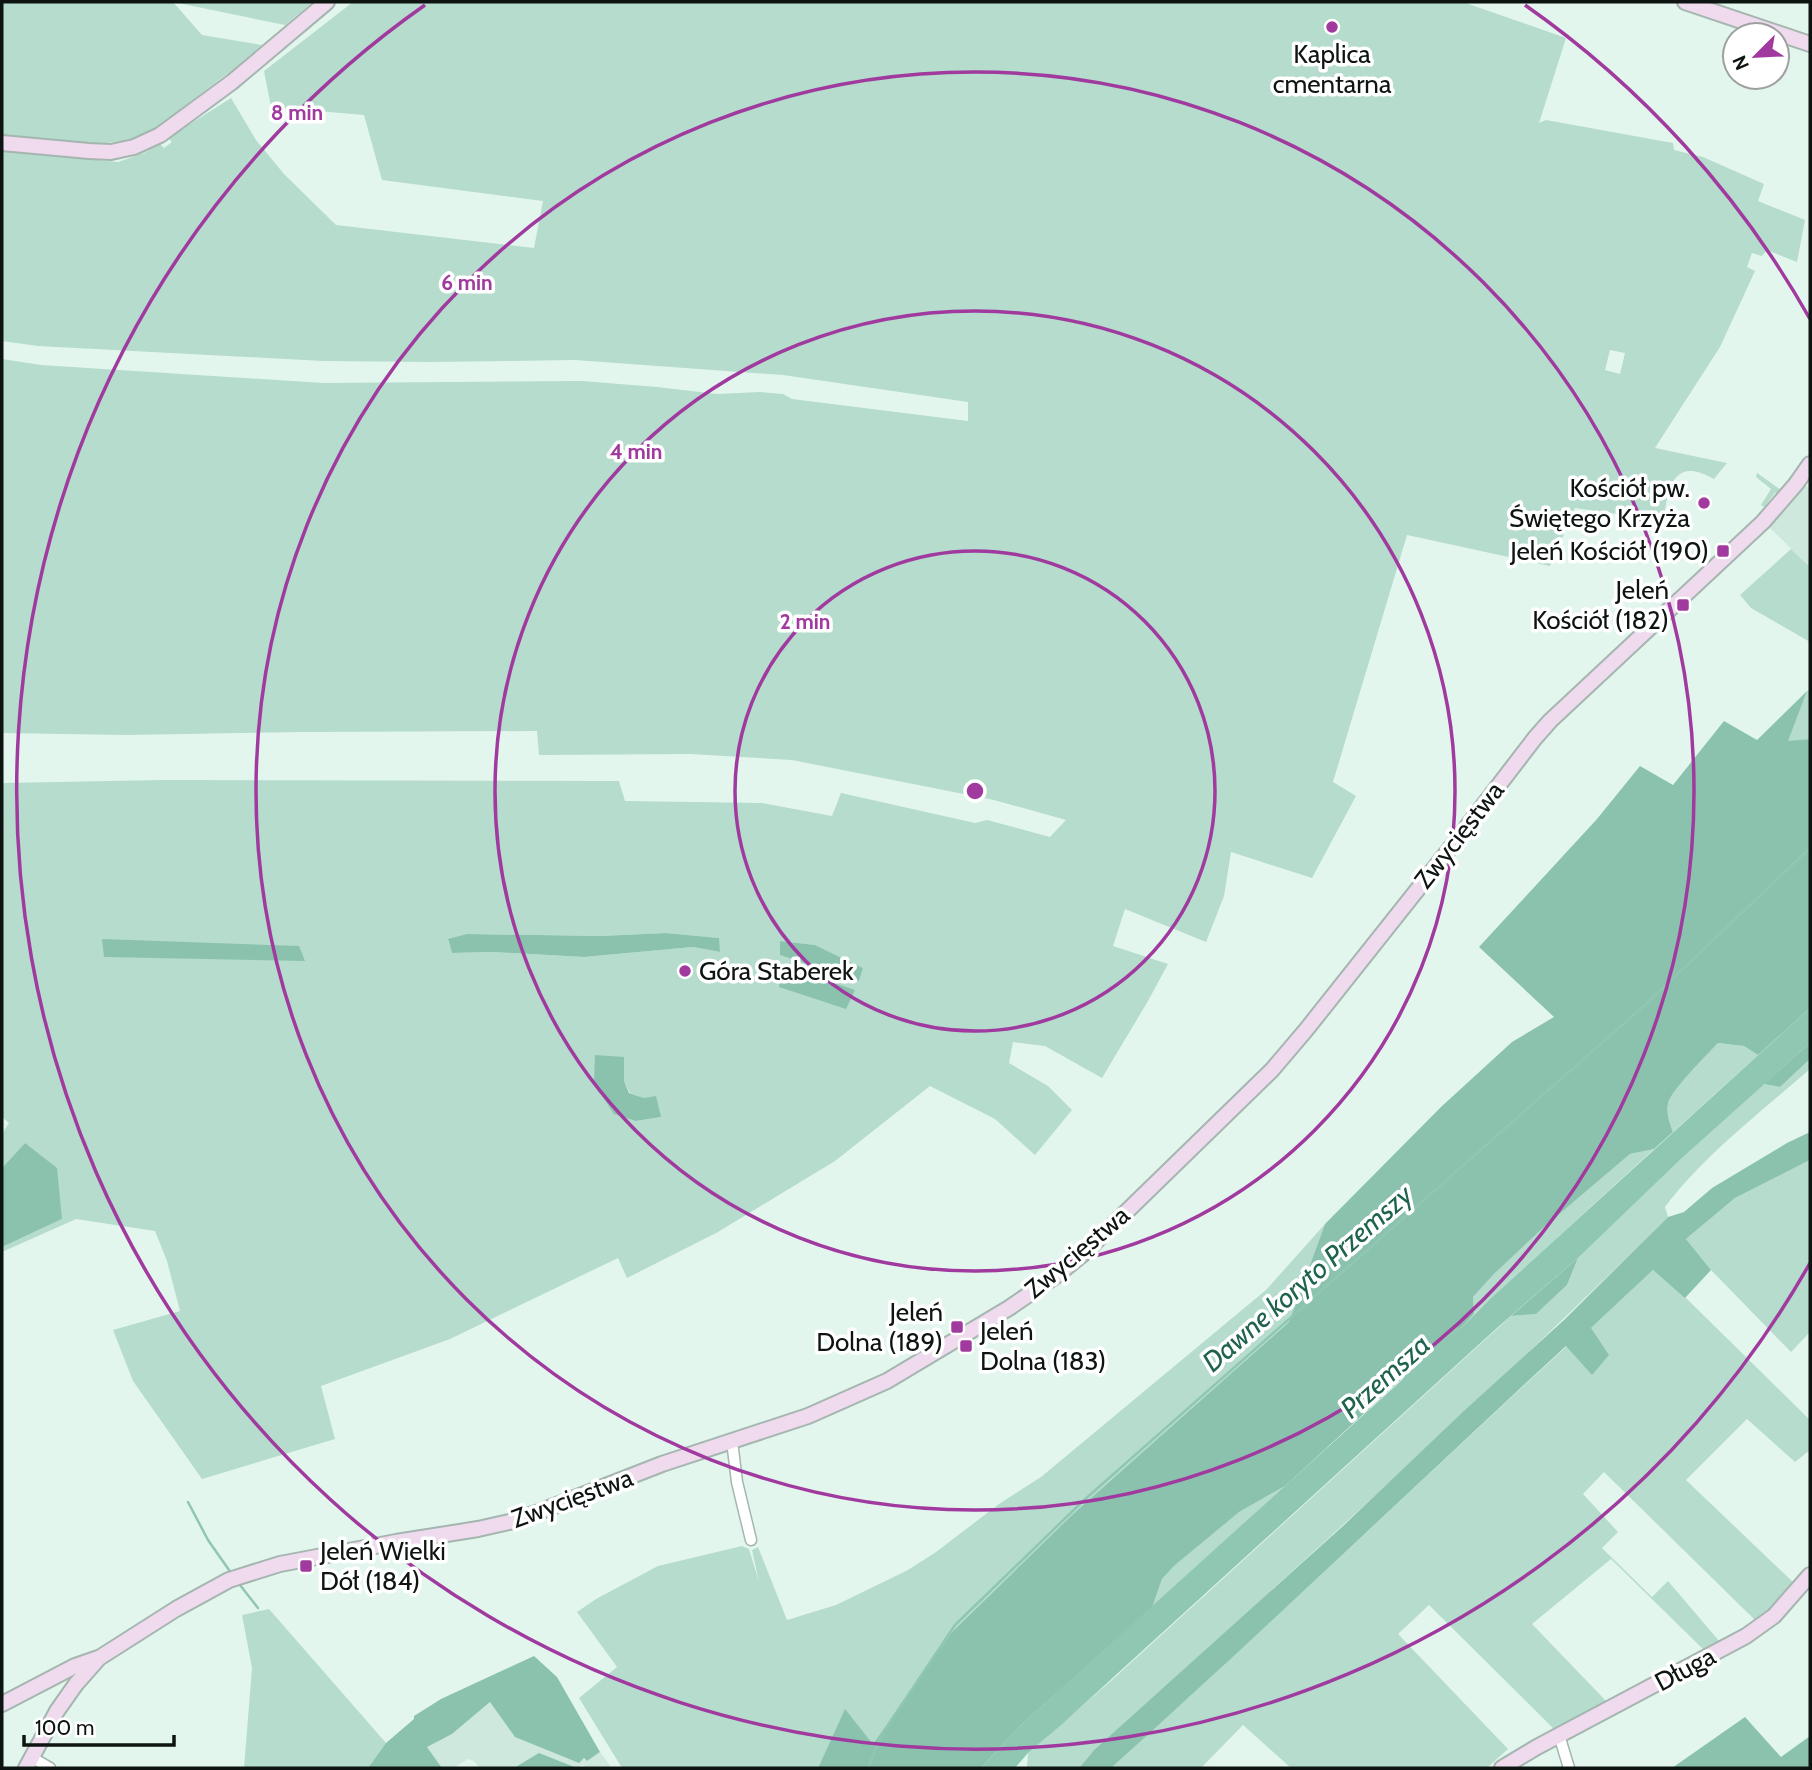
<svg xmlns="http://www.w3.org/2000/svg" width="1812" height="1770" font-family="Cabin,sans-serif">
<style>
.built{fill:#cee8dd}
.green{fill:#b5dccd;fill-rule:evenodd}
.forest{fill:#8bc2ae}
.water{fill:#8fc7b2}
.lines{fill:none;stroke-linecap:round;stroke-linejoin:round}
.stream{stroke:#8fc7b2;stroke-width:2.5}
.street-casing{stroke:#a4b6af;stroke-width:13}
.secondary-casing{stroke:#a4b6af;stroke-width:18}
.street{stroke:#fff;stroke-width:10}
.secondary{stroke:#efdaee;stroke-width:14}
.ring{fill:none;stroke:#a13a9e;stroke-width:3.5}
.poi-dot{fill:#a13a9e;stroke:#fff;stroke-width:2.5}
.labels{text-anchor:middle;stroke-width:7;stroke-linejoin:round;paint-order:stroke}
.poi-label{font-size:26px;fill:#0d1411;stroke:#fff;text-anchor:end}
.street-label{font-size:26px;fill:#0d1411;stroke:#fff}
.water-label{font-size:28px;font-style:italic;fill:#1f634f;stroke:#fff}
.centre{fill:#a13a9e;stroke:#fff;stroke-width:3.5}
.ring-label{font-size:21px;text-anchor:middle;font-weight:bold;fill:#a13a9e;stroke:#fff;stroke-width:7;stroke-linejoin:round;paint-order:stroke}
</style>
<rect width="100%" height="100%" fill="#e3f6ee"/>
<path class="built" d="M1804 484 1810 489V567L1769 527Z
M490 1702 587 1761 600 1752 612 1768H585L583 1765 577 1768 539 1754 514 1768H479L474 1761 468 1759 453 1768H442L427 1747 452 1734Z"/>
<path class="green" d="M2 2H313L285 25 173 2 202 35 262 45 232 70 156 128 131 140 89 145 2 136Z
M353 2H1463L1566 38 1539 123 1546 120 1673 143 1674 150 1703 157 1764 184 1758 201 1805 220 1797 262 1767 250 1762 256 1752 253 1747 267 1755 271 1720 347 1655 448 1727 463 1714 479C1669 453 1668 495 1662 528L1624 515 1575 508 1550 566 1407 535 1333 782 1356 796 1312 878 1231 852 1224 896 1206 942 1125 909 1113 946 1168 964 1148 1001 1102 1078 1045 1046 1013 1042 1009 1063 1048 1086 1072 1110 1035 1155 995 1119 930 1086 835 1161 718 1232 627 1278 618 1258 450 1339 321 1386 335 1439 202 1479 133 1381 113 1330 180 1311 167 1261 155 1231 76 1219 2 1252V1247L62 1219 25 1143 2 1168V1134L9 1123 2 1117V783L163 780 619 781 625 801 762 803 832 816 841 793 975 823 987 820 1050 837 1066 820 994 800 792 760 690 754 539 755 537 731 306 732 127 735 2 733V359L41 365 324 383 582 381 657 387 717 394 760 392 783 394 792 399 968 421V402L783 375 575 360 431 362 323 361 38 346 2 341V150L118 162 144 153 160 144 164 148 172 142 168 138 231 98 256 140 284 174 336 225 534 248 543 201 382 180 364 115 271 107 264 71ZM1610 350 1625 353 1620 374 1605 370ZM666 933 718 938 720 952 693 947 584 957 492 952 452 953 448 940 467 934 600 936ZM780 941 815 945 863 968 859 981 781 955ZM624 1081 630 1093 644 1098 661 1117 636 1121Z
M1757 473 1784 492 1775 493 1764 507 1761 505 1771 489 1756 477Z
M1791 549 1810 567V642L1751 608 1740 595Z
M1810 690V739L1787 742 1807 691Z
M1718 1043 1744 1046 1758 1055 1673 1132C1670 1123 1666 1114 1668 1104 1670 1091 1707 1055 1718 1043Z
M1810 1059V1069C1762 1111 1703 1156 1665 1207L1668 1217C1482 1401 1288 1576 1094 1750L1079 1768H1027L1028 1753 1113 1679 1511 1316 1536 1314 1567 1285 1578 1258 1682 1158 1764 1084 1780 1087Z
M1654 1149 1490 1299 1474 1314 1473 1297 1493 1275 1543 1228 1630 1154Z
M1810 1160V1332L1791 1352 1711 1270 1686 1239 1735 1198Z
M1325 1224 1289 1322 1073 1514 952 1632 873 1744 845 1710 818 1768H622L579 1698 617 1667 577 1612 596 1599 658 1566 742 1546 749 1549 759 1582 752 1550 758 1547 787 1620 836 1605 908 1570 936 1552 999 1504 1041 1477 1266 1290Z
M1653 1270 1686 1298 1810 1420V1450L1795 1462 1747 1419 1686 1480 1795 1584 1757 1622 1604 1472 1583 1494 1618 1532 1602 1548 1652 1597 1668 1581 1720 1642 1706 1652 1611 1559 1532 1624 1607 1702 1554 1729 1429 1605 1398 1634 1508 1749 1487 1768H1291L1243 1725 1201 1768H1111C1265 1630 1414 1486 1567 1346L1593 1375 1590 1329Z
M1285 1486 1152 1608 1162 1579 1174 1566 1237 1513Z
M269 1609 386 1743 368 1768H244L252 1668 242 1615Z"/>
<path class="forest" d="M1807 691 1788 741 1810 739V1008L1758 1055 1744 1046 1718 1043C1707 1055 1670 1091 1668 1104 1666 1114 1670 1123 1673 1132L1654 1149 1630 1154 1543 1228 1493 1275 1473 1297 1474 1314 1462 1327 1455 1330 1285 1486 1239 1512 1174 1566 1162 1579 1152 1608 1023 1723 981 1768H818L845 1709 873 1744 952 1632 1073 1514 1289 1322 1325 1224 1441 1107 1512 1042 1554 1017 1479 947 1597 819 1640 766 1673 785 1724 721 1757 740Z
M666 933 719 938 720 952 693 947 584 957 492 952 452 953 448 939 467 934 600 936Z
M102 939 299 946 305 961 104 957Z
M780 941 815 945 863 968 859 981 780 955Z
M782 965 855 990 846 1009 779 987Z
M1810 1043V1059L1780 1087 1764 1084Z
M595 1055 624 1057V1081L629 1093 644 1098 656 1096 661 1117 636 1121 614 1114 594 1084Z
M1810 1132V1160L1735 1198 1686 1239 1711 1270 1685 1298 1653 1270 1591 1328 1609 1355 1592 1375 1566 1346C1414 1486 1265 1630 1111 1768H1079L1094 1750 1343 1526 1465 1410 1564 1320 1668 1217 1684 1212 1712 1188 1787 1143Z
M25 1143 57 1168 62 1219 2 1247V1168Z
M1578 1258 1567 1285 1536 1314 1511 1316Z
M534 1656 557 1677 600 1752 587 1761 584 1758 579 1763 515 1737 490 1702 452 1734 427 1747 442 1768H368L386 1743 414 1719V1716L441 1699Z
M1745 1717 1781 1757 1810 1736V1768H1672Z
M539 1753 577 1768H514Z"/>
<path class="water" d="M1810 1008V1043L1682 1158 1578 1258 1498 1327 1061 1725 1028 1753 1015 1768H981L1023 1723 1402 1380 1406 1374 1455 1330 1462 1327 1490 1299Z"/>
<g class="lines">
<path class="stream" d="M188 1502 208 1540 229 1570
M240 1585 258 1608
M868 1768 882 1734 955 1625 1083 1501 1646 1004 1810 848"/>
<g class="street-casing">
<path id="street" d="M732 1441 737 1482 751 1540
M1559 1735 1569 1768
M31 1757 50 1768"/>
</g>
<g class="secondary-casing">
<path id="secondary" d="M1685 2 1810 44
M2 143 89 151 111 152 134 147 160 135 232 82 327 2
M2 1704 75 1666 98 1658
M26 1768 57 1711 76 1684 99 1658 176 1609 229 1580 280 1564 396 1542 478 1529 509 1522 539 1512 662 1464 808 1416 887 1381 1009 1308 1057 1275 1083 1254 1272 1070 1306 1030 1456 841 1535 738 1550 721 1763 522 1796 484 1810 464
M1502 1768 1537 1747 1746 1636 1774 1616 1810 1575"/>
</g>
<use href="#street" class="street"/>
<use href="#secondary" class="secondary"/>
</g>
<g class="ring">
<circle cx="975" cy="791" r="240"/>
<circle cx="975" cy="791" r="480"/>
<circle cx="975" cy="791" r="719"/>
<path d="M1810 1263A959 959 0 1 1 425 5M1525 5A959 959 0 0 1 1810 319"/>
</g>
<g class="poi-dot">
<circle cx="1332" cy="27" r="7"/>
<circle cx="1704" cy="503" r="7"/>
<rect x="1716" y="544" width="14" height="14" rx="3.5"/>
<rect x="1676" y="598" width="14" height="14" rx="3.5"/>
<circle cx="685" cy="971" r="7"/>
<rect x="950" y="1320" width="14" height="14" rx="3.5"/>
<rect x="959" y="1339" width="14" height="14" rx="3.5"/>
<rect x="299" y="1559" width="14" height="14" rx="3.5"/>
</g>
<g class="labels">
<g class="poi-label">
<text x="1332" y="63" text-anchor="middle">Kaplica<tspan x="1332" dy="30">cmentarna</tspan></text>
<text x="1690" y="497">Kościół pw.<tspan x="1690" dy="30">Świętego Krzyża</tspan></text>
<text x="1709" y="560">Jeleń Kościół (190)</text>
<text x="1669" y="599">Jeleń<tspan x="1669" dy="30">Kościół (182)</tspan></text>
<text x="699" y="980" text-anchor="start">Góra Staberek</text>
<text x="943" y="1321">Jeleń<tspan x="943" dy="30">Dolna (189)</tspan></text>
<text x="980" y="1340" text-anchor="start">Jeleń<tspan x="980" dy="30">Dolna (183)</tspan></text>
<text x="320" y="1560" text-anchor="start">Jeleń Wielki<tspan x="320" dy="30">Dół (184)</tspan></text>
</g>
<g class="street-label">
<text transform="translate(1459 835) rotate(-52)" y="9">Zwycięstwa</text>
<text transform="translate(1077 1252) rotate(-40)" y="9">Zwycięstwa</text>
<text transform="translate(572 1498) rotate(-20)" y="9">Zwycięstwa</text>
<text transform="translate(1685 1669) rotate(-28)" y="9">Długa</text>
</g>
<g class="water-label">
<text transform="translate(1307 1278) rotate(-41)" y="10">Dawne koryto Przemszy</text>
<text transform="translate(1385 1376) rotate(-42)" y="10">Przemsza</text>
</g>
</g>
<circle cx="975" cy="791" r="10" class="centre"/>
<g class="ring-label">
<text x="297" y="120">8 min</text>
<text x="467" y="290">6 min</text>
<text x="636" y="459">4 min</text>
<text x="805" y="629">2 min</text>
</g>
<rect width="1812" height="1770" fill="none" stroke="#0d1411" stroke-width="7"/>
<g transform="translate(1756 56) rotate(246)"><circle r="33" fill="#ffffff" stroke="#9ea1a0" stroke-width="2"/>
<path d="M0-5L12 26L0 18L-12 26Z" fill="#a13a9e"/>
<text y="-10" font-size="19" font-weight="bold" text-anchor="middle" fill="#0d1411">N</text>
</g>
<path d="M24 1735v10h150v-10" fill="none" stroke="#0d1411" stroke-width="3.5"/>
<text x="35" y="1735" font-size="21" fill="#0d1411" stroke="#ffffff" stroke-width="5" paint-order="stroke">100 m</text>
</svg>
